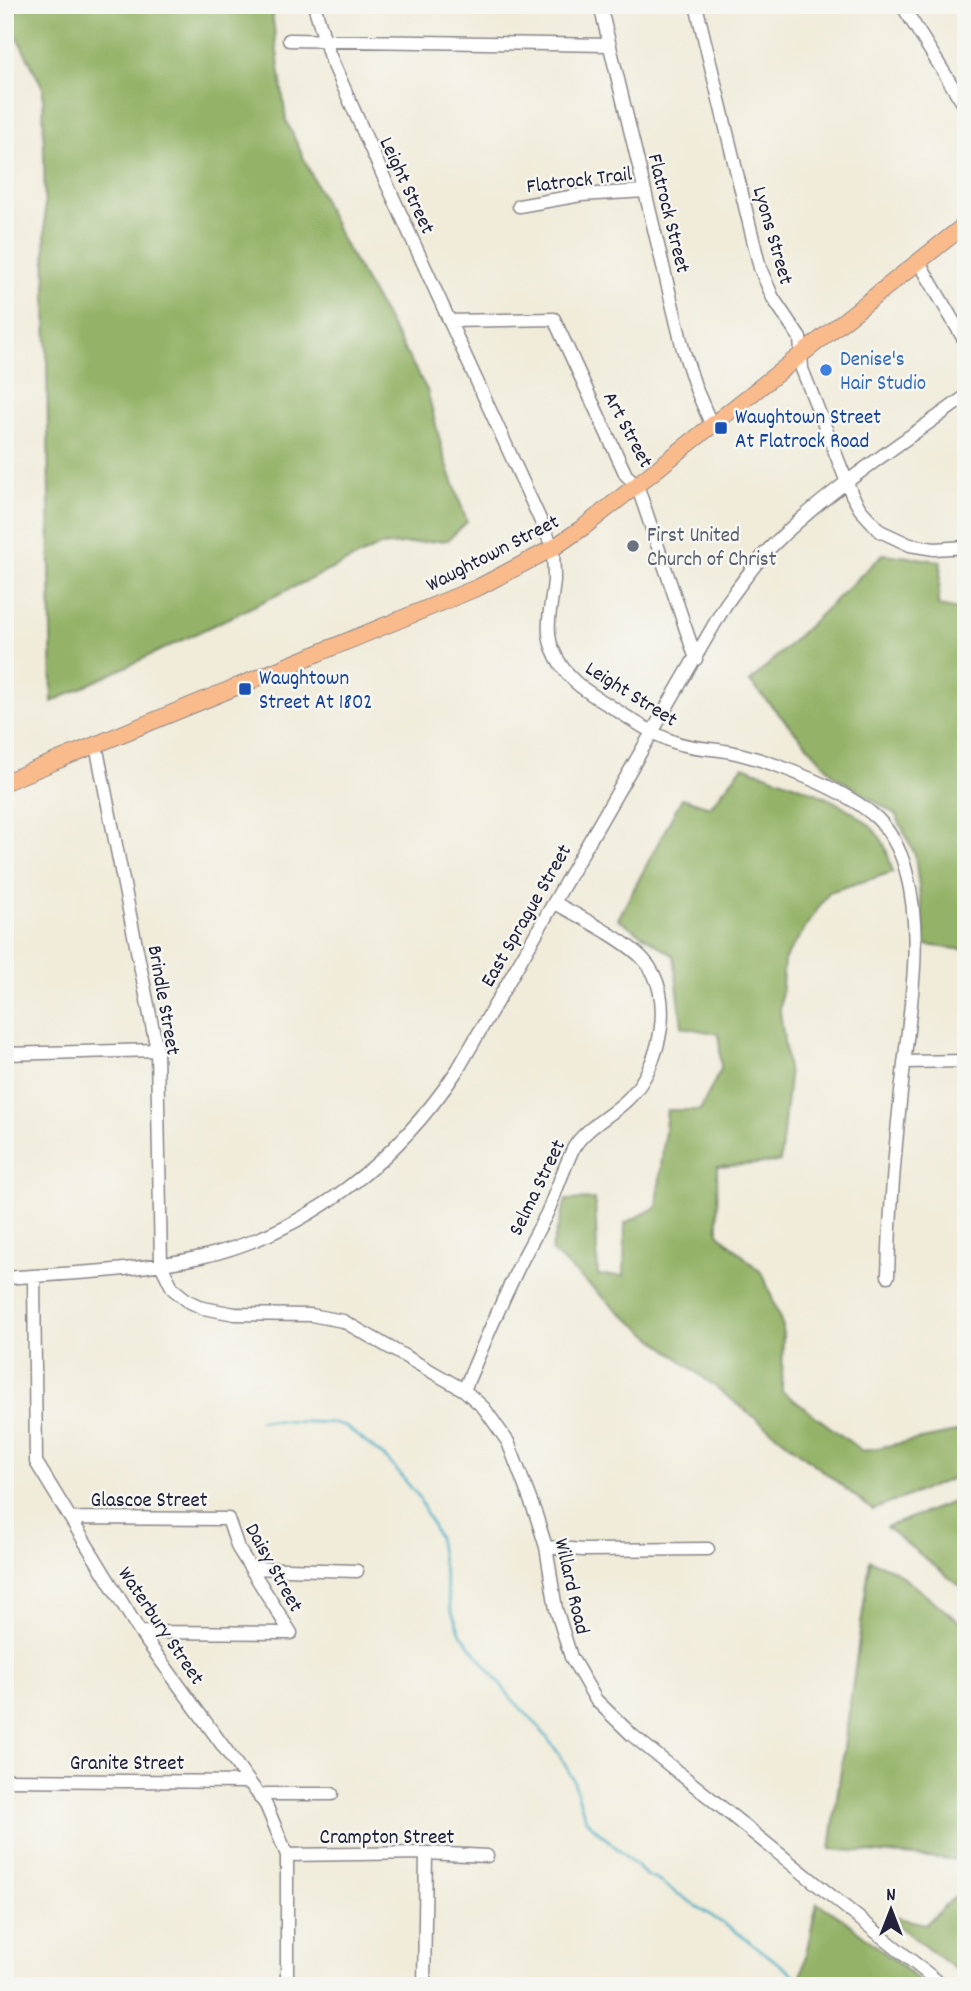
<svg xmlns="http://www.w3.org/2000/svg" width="971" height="1991" font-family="Dekko,sans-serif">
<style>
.forest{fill:#94b367;stroke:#5b6a51;stroke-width:2}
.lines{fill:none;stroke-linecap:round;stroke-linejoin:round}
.stream{stroke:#41aac1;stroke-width:2.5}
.minor-casing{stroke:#8a878a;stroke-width:15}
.major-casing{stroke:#8a878a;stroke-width:18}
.minor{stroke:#fff;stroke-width:12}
.major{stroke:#fabb8c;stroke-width:16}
.shop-dot{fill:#3f7fe0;stroke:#f6f6f2;stroke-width:2.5}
.transit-dot{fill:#1a4fb4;stroke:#f6f6f2;stroke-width:2.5}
.worship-dot{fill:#6b7280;stroke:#f6f6f2;stroke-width:2.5}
.labels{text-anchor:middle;stroke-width:5;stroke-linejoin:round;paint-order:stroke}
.street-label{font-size:21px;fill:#22223b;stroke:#f6f6f2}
.shop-label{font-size:21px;fill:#366cbe;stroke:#f6f6f2;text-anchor:start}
.transit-label{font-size:21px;fill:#164399;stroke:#f6f6f2;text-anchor:start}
.worship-label{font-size:21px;fill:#5b616d;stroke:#f6f6f2;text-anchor:start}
</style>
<rect width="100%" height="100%" fill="#f6f6f2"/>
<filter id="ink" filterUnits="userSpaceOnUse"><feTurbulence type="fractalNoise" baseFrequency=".0143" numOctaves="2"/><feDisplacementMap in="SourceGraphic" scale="14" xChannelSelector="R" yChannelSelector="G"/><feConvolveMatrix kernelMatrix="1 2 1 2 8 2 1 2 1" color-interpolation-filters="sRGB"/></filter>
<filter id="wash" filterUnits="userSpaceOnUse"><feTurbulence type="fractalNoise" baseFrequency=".00686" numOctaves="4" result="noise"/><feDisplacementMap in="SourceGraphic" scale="28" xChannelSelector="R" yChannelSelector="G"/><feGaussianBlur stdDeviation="1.57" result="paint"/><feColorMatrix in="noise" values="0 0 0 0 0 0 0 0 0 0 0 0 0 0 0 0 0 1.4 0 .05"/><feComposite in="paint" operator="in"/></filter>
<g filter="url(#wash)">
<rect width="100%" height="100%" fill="#f1ecda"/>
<path class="forest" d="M5 5H271L286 120 341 238 427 390 443 453 467 522 448 540 380 546 52 702 43 88 5 13Z
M883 554 941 561 938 606 966 611V950L926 945 915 855 896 815 835 776 750 682Z
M743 766C787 783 849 798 879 836 887 845 889 861 893 872L829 892 784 960 780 1011 789 1077 780 1162 717 1167 718 1233 763 1274 783 1327 782 1391 862 1451 966 1430V1473L873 1510 617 1310 551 1251 566 1200 595 1199 598 1275 624 1276 625 1223 657 1207 667 1110H700L721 1069 719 1034 682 1027 674 956 618 919 682 798 710 807Z
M966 1497V1591L886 1527Z
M870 1560 894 1570 966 1627V1883L962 1860 830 1849Z
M966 1886V1978L884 1915 926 1924Z
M817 1903 843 1919 926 1986H799Z"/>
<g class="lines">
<path class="stream" d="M260 1420 334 1423 345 1426 388 1460 418 1496 438 1537 450 1607 461 1634 511 1698 539 1727 557 1751 573 1779 586 1820 647 1876 657 1880 739 1934 809 1986"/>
</g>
</g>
<g filter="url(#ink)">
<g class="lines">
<g class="minor-casing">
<path id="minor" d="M314 5 329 54 371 149 553 548C553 558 554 569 554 579 553 600 544 627 552 647 564 678 582 689 610 706 630 719 651 733 674 742 693 749 712 748 731 752 771 761 839 787 871 813 888 826 901 850 906 871 923 934 911 1002 904 1065 896 1135 890 1205 888 1276
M600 5 683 349 696 389 712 426
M696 5 760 268 773 298 800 338 802 369 852 495 860 509 880 531 910 545 934 549 966 547
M902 5 966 108
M289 40 610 45
M519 206 581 195 645 191
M919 262 966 343
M449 321 554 319 626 475 637 485 696 659
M96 745 157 1050 161 1265 173 1289 188 1301 203 1308 235 1314 311 1315 343 1321 464 1390 484 1408 508 1442 536 1515 546 1547 556 1609 571 1657 596 1700 632 1735 943 1986
M5 1054 157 1050
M904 1062 966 1061
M34 1276 36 1462 140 1632 266 1805 287 1855V1986
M5 1278C70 1273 138 1271 201 1257 309 1232 398 1160 458 1069L726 604C740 585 753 566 769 549 827 490 900 445 966 396
M464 1390C480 1353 495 1316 513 1279 523 1256 536 1235 547 1213 556 1192 563 1170 573 1149 586 1126 614 1115 631 1096 661 1063 676 995 644 960 626 940 578 916 555 903
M71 1518 228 1519 238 1548 291 1633
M546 1547 583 1550 708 1549
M251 1568 357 1571
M140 1632 291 1633
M5 1780 248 1782
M260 1798 266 1794H332
M287 1855 426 1853 487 1856
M424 1986 426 1853"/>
</g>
<g class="major-casing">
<path id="major" d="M5 782 479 587 553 548 585 526 966 224"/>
</g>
<use href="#minor" class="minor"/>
<use href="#major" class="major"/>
</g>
</g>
<circle class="shop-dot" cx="826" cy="370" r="7"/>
<g class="transit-dot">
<rect x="714" y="421" width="14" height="14" rx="3.5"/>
<rect x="238" y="682" width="14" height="14" rx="3.5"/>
</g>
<circle class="worship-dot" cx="633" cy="546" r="7"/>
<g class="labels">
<g class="street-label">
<text transform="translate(579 179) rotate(-7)" y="7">Flatrock Trail</text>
<text transform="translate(408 185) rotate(65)" y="7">Leight Street</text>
<text transform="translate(670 213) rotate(76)" y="7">Flatrock Street</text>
<text transform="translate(774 235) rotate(74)" y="7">Lyons Street</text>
<text transform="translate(629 429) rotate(62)" y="7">Art Street</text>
<text transform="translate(492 552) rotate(-27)" y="7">Waughtown Street</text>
<text transform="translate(632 693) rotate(32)" y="7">Leight Street</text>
<text transform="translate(525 915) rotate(-60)" y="7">East Sprague Street</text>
<text transform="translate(165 1000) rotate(80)" y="7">Brindle Street</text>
<text transform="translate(536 1187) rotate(-64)" y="7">Selma Street</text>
<text x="149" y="1506">Glascoe Street</text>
<text transform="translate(275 1567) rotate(61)" y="7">Daisy Street</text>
<text transform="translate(573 1586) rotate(77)" y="7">Willard Road</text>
<text transform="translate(162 1625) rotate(56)" y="7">Waterbury Street</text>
<text x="127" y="1769">Granite Street</text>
<text x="387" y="1843">Crampton Street</text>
</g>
<g class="shop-label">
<text x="840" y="365">Denise's<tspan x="840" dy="24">Hair Studio</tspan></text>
</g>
<g class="transit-label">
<text x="735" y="423">Waughtown Street<tspan x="735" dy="24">At Flatrock Road</tspan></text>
<text x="259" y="684">Waughtown<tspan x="259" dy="24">Street At 1802</tspan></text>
</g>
<g class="worship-label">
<text x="647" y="541">First United<tspan x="647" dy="24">Church of Christ</tspan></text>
</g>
</g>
<rect width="971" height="1991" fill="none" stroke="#f6f6f2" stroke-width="28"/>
<g transform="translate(891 1910)" stroke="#f6f6f2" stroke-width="5" paint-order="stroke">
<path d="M0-5L12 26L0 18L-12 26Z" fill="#22223b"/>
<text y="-10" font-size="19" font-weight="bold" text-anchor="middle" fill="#22223b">N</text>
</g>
</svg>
